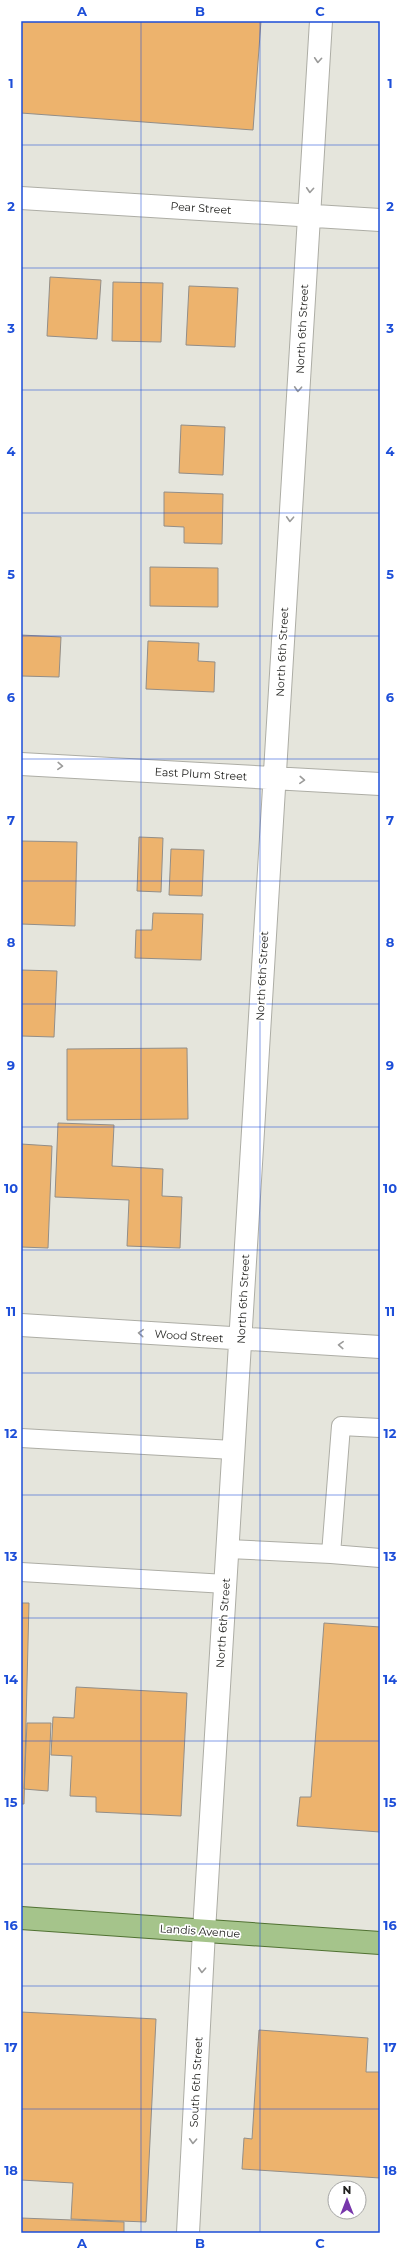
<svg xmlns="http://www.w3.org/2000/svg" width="401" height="2254" font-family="Montserrat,sans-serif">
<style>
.building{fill:#edb36d;stroke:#938e88}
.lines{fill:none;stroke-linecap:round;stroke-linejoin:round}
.lane-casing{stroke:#adada5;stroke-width:20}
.street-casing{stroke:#adada5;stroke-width:24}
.primary-casing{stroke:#507132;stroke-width:24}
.lane{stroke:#fff;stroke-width:18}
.street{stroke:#fff;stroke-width:22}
.primary{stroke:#a5c48b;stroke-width:22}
.oneway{stroke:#9b9b9a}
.grid{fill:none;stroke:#1d4ed8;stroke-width:1;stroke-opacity:0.55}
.labels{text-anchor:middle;stroke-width:3.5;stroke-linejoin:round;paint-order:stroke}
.street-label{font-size:11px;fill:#21211e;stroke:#fff}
.neatline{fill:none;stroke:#1d4ed8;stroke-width:1.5}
.grid-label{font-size:13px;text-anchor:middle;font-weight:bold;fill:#1d4ed8}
</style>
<rect width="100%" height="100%" fill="#e5e5dc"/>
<path class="building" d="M21 21H261L253 130 21 113Z
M50 277 101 280 97 339 47 336Z
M113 282 163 283 161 342 112 341Z
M189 286 238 288 235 347 186 345Z
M181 425 225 427 223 475 179 473Z
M164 492 223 494 222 544 184 543V527L164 526Z
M150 567 218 568V607L150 606Z
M21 635 61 637 59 677 21 676Z
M148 641 199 643 198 661 215 662 214 692 146 689Z
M139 837 163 838 161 892 137 891Z
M21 841 77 842 75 926 21 924Z
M171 849 204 850 202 896 169 895Z
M153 913 203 914 201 960 135 958 136 930H152Z
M21 970 57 971 54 1037 21 1036Z
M187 1048 188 1119 67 1120V1049Z
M58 1123 114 1125 112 1166 163 1169 162 1196 182 1197 180 1248 127 1246 129 1200 55 1197Z
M21 1144 52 1146 48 1248 21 1247Z
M21 1603H29L24 1804H21Z
M324 1623 380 1627V1832L297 1826 300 1797H311Z
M76 1687 187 1693 181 1816 96 1812V1797L70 1796 72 1756 51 1755 53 1717 74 1718Z
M27 1723H51L48 1791 24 1789Z
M21 2012 156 2019 146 2222 71 2219 73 2183 21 2180Z
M259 2030 368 2038 366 2072H380V2178L242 2169 244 2138 252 2139Z
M21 2218 124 2222V2233H21Z"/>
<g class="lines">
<g class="lane-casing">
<path id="lane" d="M21 1438 233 1450
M228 1549 331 1554 341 1426 380 1428
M331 1554 380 1558
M21 1572 226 1584"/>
</g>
<g class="street-casing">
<path id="street" d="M21 198 380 220
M21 764 380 784
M21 1325 380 1347
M188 2233 204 1931 321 21"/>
</g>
<g class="primary-casing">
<path id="primary" d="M21 1918 380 1943"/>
</g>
<use href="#lane" class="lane"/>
<use href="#street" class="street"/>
<use href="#primary" class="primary"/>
</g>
<defs><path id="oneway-chevron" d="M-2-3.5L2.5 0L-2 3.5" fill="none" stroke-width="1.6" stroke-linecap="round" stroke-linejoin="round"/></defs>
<g class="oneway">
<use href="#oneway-chevron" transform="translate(318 60) rotate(94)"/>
<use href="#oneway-chevron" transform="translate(310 190) rotate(94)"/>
<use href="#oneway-chevron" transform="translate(298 389) rotate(93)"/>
<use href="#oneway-chevron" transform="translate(290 519) rotate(93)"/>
<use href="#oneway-chevron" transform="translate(60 766) rotate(3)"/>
<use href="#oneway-chevron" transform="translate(302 780) rotate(3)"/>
<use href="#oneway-chevron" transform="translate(141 1333) rotate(-176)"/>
<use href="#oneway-chevron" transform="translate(341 1345) rotate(-177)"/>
<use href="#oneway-chevron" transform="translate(202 1970) rotate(93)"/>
<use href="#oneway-chevron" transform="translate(193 2141) rotate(93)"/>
</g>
<path class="grid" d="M141 21V2233M260 21V2233M21 145H380M21 268H380M21 390H380M21 513H380M21 636H380M21 759H380M21 881H380M21 1004H380M21 1127H380M21 1250H380M21 1373H380M21 1495H380M21 1618H380M21 1741H380M21 1864H380M21 1986H380M21 2109H380"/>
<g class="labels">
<g class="street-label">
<text transform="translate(201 208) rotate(4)" y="4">Pear Street</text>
<text transform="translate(302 329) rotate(-87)" y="4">North 6th Street</text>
<text transform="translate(282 652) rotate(-87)" y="4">North 6th Street</text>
<text transform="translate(201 774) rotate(3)" y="4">East Plum Street</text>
<text transform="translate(262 976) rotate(-87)" y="4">North 6th Street</text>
<text transform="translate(243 1299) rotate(-87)" y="4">North 6th Street</text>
<text transform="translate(189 1336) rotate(4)" y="4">Wood Street</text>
<text transform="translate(223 1623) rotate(-86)" y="4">North 6th Street</text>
<text transform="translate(200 1931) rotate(4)" y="4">Landis Avenue</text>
<text transform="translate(196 2082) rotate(-87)" y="4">South 6th Street</text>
</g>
</g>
<rect width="401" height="2254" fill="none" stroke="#ffffff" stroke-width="44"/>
<g transform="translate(347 2200)"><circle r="19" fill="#ffffff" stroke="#a6a6a5"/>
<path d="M0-3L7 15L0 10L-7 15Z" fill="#7736ab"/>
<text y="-6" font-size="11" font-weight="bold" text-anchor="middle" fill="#21211e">N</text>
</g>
<rect x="22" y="22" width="357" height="2210" class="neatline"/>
<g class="grid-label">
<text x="82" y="16">A</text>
<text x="200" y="16">B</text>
<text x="320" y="16">C</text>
<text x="11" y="88">1</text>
<text x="390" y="88">1</text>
<text x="11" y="211">2</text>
<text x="390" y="211">2</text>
<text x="11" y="333">3</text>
<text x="390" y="333">3</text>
<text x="11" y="456">4</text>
<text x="390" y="456">4</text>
<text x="11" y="579">5</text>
<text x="390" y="579">5</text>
<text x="11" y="702">6</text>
<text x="390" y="702">6</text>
<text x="11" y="825">7</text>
<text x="390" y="825">7</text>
<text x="11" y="947">8</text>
<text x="390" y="947">8</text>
<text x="11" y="1070">9</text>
<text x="390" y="1070">9</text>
<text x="11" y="1193">10</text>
<text x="390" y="1193">10</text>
<text x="11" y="1316">11</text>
<text x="390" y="1316">11</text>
<text x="11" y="1438">12</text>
<text x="390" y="1438">12</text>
<text x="11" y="1561">13</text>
<text x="390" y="1561">13</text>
<text x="11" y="1684">14</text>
<text x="390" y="1684">14</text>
<text x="11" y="1807">15</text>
<text x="390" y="1807">15</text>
<text x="11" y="1930">16</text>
<text x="390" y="1930">16</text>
<text x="11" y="2052">17</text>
<text x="390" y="2052">17</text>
<text x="11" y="2175">18</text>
<text x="390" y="2175">18</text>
<text x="82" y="2248">A</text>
<text x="200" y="2248">B</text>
<text x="320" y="2248">C</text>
</g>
</svg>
